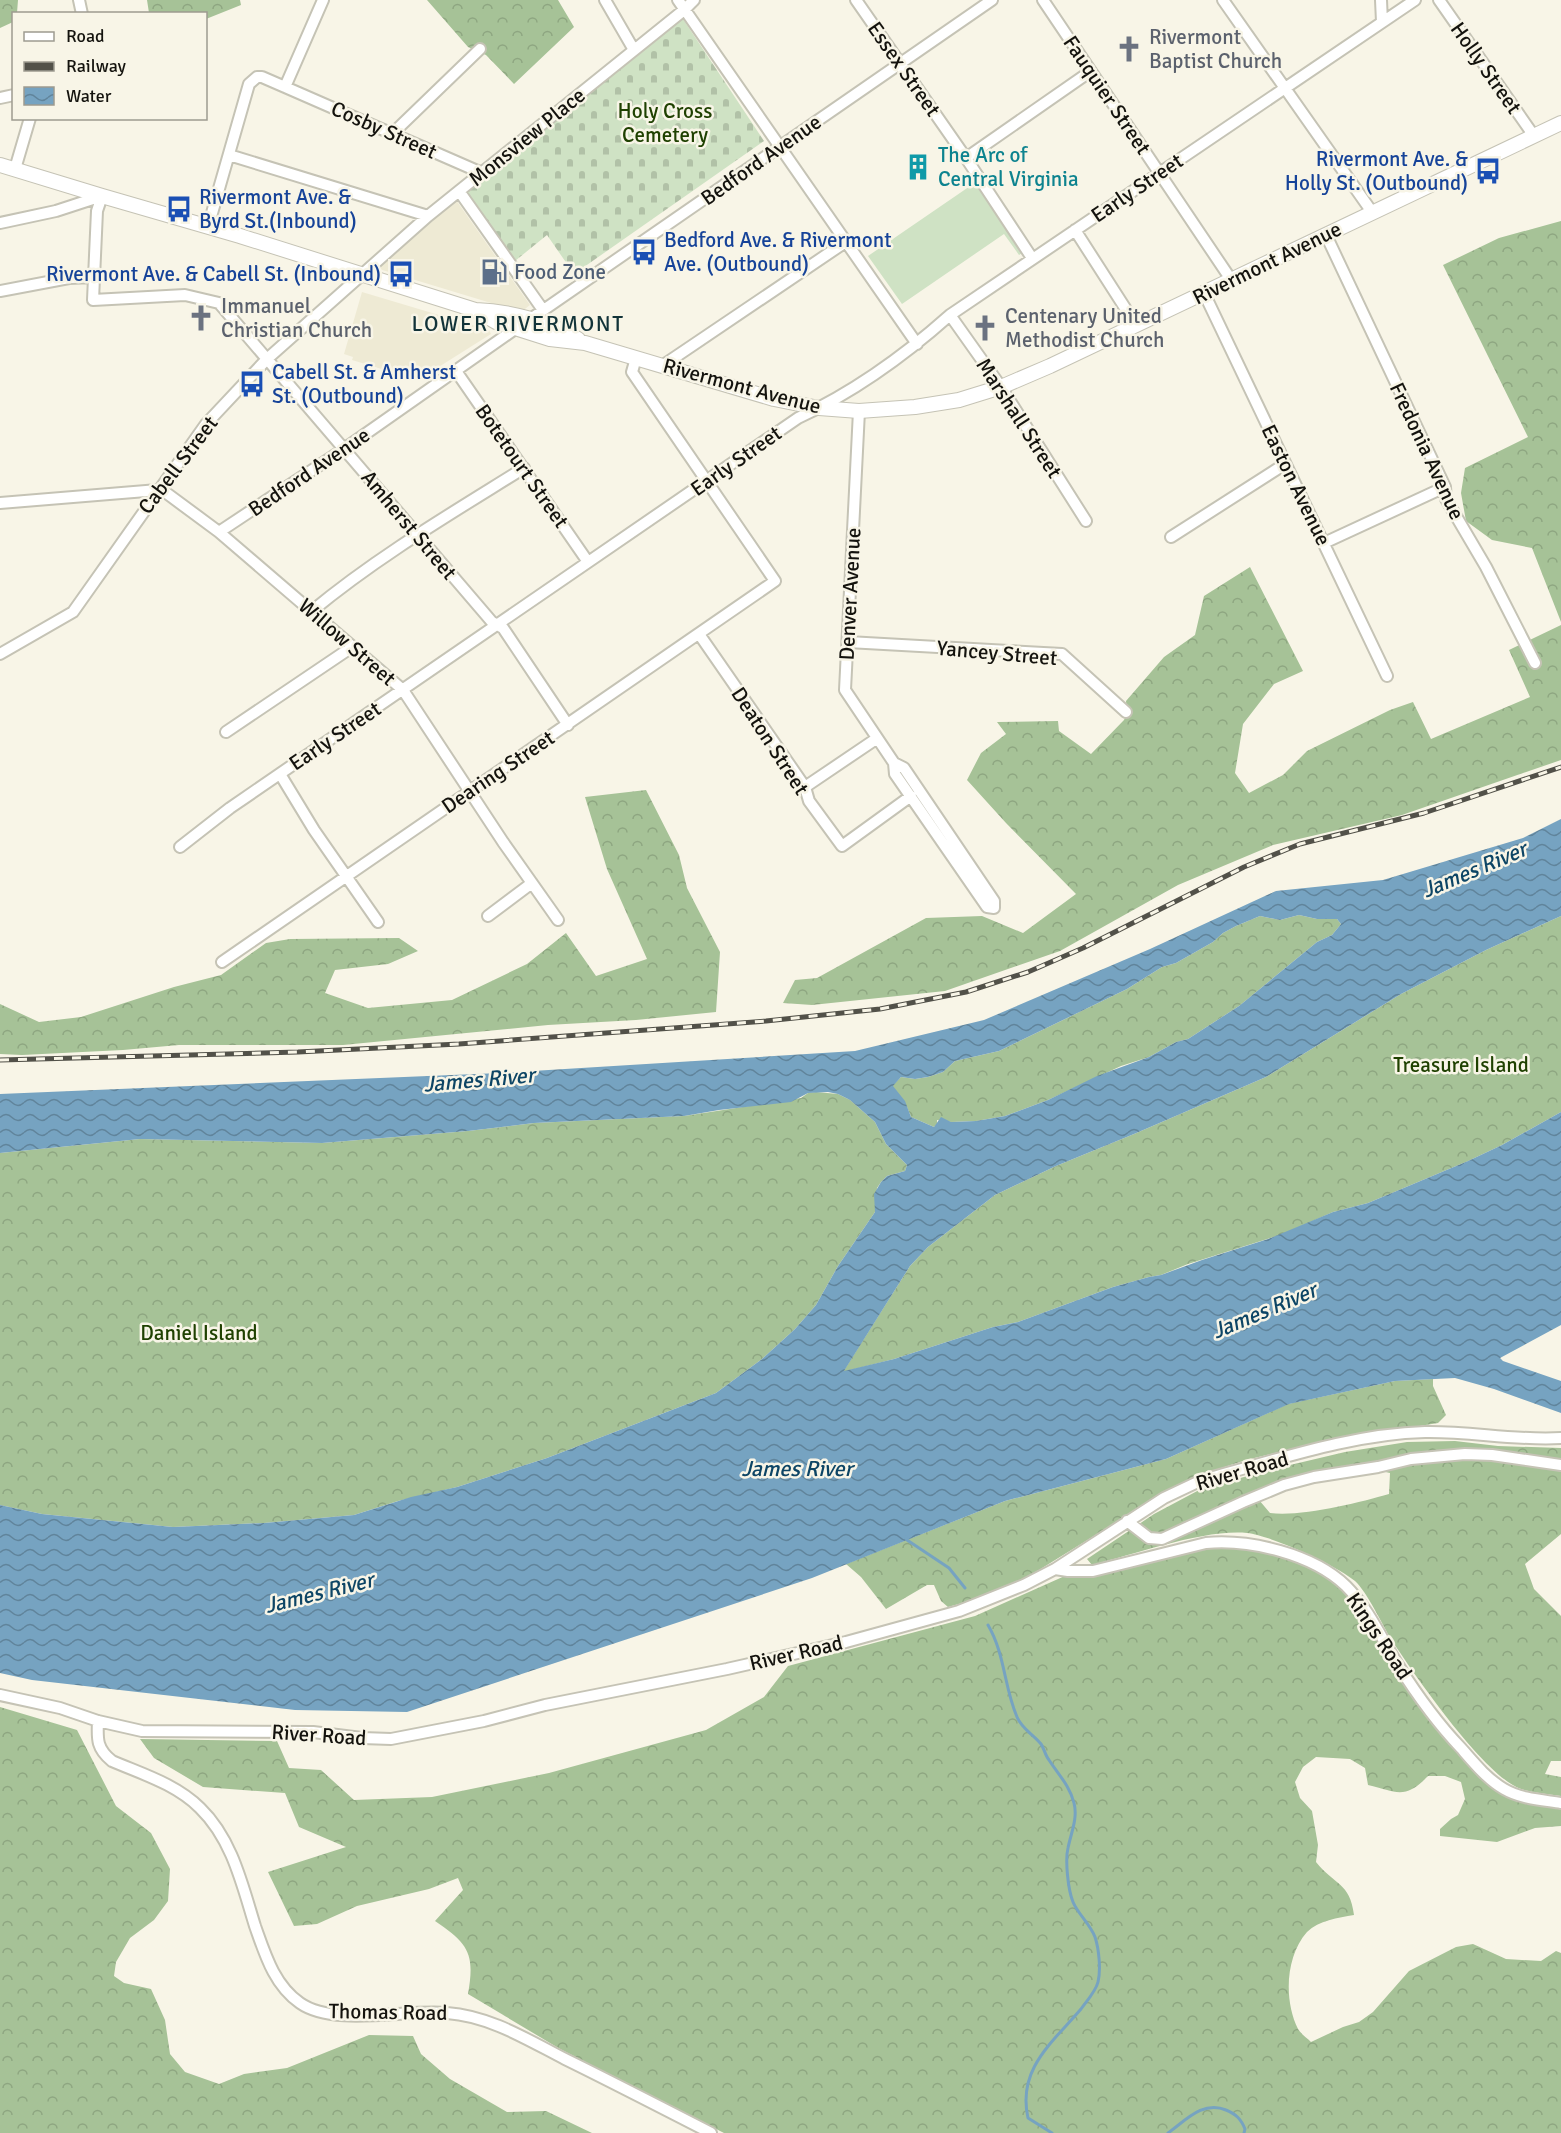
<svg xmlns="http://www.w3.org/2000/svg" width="1561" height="2133" font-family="Signika,sans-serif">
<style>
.built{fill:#eeead4}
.grass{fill:#cfe2c4}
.forest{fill:url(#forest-crowns);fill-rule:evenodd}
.cemetery{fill:url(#cemetery-stones)}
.water{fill:url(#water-waves);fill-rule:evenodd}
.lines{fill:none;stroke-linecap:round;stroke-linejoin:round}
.stream{stroke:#76a3c1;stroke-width:3}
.minor-casing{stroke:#c5c3b5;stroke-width:14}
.major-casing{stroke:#c5c3b5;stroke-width:16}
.minor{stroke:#fff;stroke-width:10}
.major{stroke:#fff;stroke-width:14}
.rail-casing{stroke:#525149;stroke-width:5}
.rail{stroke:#f8f5e7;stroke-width:3;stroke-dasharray:9;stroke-linecap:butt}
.labels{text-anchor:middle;stroke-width:5;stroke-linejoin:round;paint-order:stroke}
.worship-label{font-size:21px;fill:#5b616d;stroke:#f8f5e7;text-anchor:start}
.street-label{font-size:21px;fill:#14130e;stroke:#f8f5e7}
.park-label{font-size:21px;fill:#1f4101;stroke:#f8f5e7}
.culture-label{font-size:21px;fill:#0d838f;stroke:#f8f5e7;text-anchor:start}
.transit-label{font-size:21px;fill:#164399;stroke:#f8f5e7;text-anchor:start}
.service-label{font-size:21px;fill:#4e5e75;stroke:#f8f5e7;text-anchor:start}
.neighbourhood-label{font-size:22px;letter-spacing:1.5px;fill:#123339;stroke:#f8f5e7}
.water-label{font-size:22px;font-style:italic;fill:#0d4565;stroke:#f8f5e7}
</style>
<defs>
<pattern id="forest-crowns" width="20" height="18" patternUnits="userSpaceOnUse" patternTransform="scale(1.5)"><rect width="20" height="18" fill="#a6c297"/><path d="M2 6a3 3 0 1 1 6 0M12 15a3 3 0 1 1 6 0" fill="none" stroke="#8ea681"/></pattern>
<pattern id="cemetery-stones" width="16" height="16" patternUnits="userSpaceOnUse" patternTransform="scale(1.5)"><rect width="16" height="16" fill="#cfe2c4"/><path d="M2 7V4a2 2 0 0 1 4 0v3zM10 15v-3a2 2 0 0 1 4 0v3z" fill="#b1c1a7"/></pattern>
<pattern id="water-waves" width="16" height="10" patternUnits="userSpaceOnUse" patternTransform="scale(1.5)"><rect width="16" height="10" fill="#76a3c1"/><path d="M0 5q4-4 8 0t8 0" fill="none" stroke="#60849b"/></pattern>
</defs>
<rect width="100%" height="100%" fill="#f8f5e7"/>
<path class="built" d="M456 200 530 305 521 312 379 269 381 264Z
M362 292 489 330 491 334 418 380 352 360 353 357 344 354Z"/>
<path class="grass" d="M976 182 1024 252 1019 255 1004 234 902 304 868 256Z"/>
<path class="forest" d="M0 0H18L17 13 14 14 13 22 0 28Z
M147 0H240L241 5 206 19V14L149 13Z
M427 0H558L574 27 514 84 486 55 468 47Z
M1561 221V622L1532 548 1492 540 1466 521 1461 493 1465 468 1528 437 1443 265 1499 238Z
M1250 567 1303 671 1274 684 1243 724 1235 773 1249 793 1283 775 1307 751 1390 710 1413 702 1431 739 1530 697 1509 650 1561 625V760L1402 815 1273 845 1178 885 1060 951 945 991 812 1005 783 1003 795 980 817 978 926 918 982 916 1023 933 1076 894 1006 823 967 780 981 753 1006 734 997 722 1058 721 1059 731 1091 754 1124 720 1127 713 1126 701 1164 657 1195 635 1204 596Z
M646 790 679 855 687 888 720 952 716 1012 636 1020 548 1025 343 1045H179L123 1050 22 1055 0 1054V1004L39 1022 81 1017 174 987 221 975 266 943 290 939 399 938 418 951 388 964 335 970 325 993 368 1008 452 1000 527 964 566 933 596 976 647 959 607 869 585 797Z
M1299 915 1317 919H1337L1341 924 1332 935 1317 942 1239 1006 1188 1039 1176 1042 1149 1057 1121 1066 1048 1100 1005 1116 976 1121 951 1122 937 1120V1124L934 1127 911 1117 907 1107 892 1086 901 1077 915 1079 928 1077 943 1072 955 1061 999 1051 1127 989 1162 967 1176 963 1213 942 1223 933 1236 926 1260 916 1280 920Z
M1561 916V1112L1502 1145 1468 1161 1368 1203 1333 1212 1283 1234 1188 1264 1161 1275 1149 1277 1113 1287 1018 1322 993 1327 894 1359 843 1372 910 1266 928 1247 995 1195 1056 1166 1134 1134 1266 1077 1401 994 1486 950Z
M816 1092 838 1094 850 1100 875 1122 886 1144 907 1165 905 1171 887 1176 881 1182 877 1188 875 1212 838 1266 816 1305 795 1329 762 1359 716 1393 547 1458 457 1487 398 1501 354 1515 264 1523 173 1527 42 1514 0 1505V1153L140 1139 322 1143 468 1131 534 1123 684 1116 801 1098 808 1093Z
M1433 1379V1386L1446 1415 1438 1423 1321 1442 1246 1460 1203 1474 1157 1497 1026 1578 984 1597 948 1607 941 1601 934 1585H927L886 1609 861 1577 846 1564 1005 1501 1166 1459 1288 1404 1395 1381Z
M1455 1441 1498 1446 1561 1448V1534L1525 1564 1534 1589 1561 1616V1761H1551L1545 1774 1561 1777V1796C1548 1794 1533 1793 1521 1789 1485 1777 1413 1673 1391 1639 1382 1624 1367 1592 1355 1581 1336 1565 1272 1536 1247 1533 1204 1529 1136 1554 1092 1565L1087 1559 1154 1514 1201 1489 1269 1470 1345 1452 1407 1442ZM1381 1471 1390 1473 1389 1494C1358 1503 1301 1517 1270 1513L1259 1500 1308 1481Z
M1206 1547C1222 1547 1239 1545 1254 1548 1289 1555 1326 1571 1350 1597L1482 1777 1561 1807V1826L1535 1828 1497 1842 1440 1836V1829L1451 1819 1458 1815 1465 1799 1461 1782 1445 1776H1428C1405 1800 1397 1792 1368 1785L1365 1768 1350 1759 1316 1757 1303 1767 1295 1782 1300 1798 1312 1811 1318 1845 1316 1862C1334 1885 1350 1882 1354 1915 1338 1918 1319 1920 1307 1932 1285 1957 1284 2001 1298 2029 1301 2034 1307 2038 1311 2042L1343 2027 1359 2022 1373 2012 1409 1971 1456 1947 1473 1944 1506 1959 1541 1961 1556 1951 1561 1953V2133H724L560 2049 468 1994C475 1954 469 1944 435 1921L463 1890 458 1878 429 1889 357 1906 317 1924 294 1926 268 1872 346 1847 299 1827 285 1793 203 1787 154 1758 140 1739 277 1741 289 1768 321 1770 354 1800 432 1797 549 1773 706 1730 764 1697 788 1666 975 1616 1067 1575Z
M0 1707 77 1730 116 1806 151 1833 170 1869 168 1901 154 1920 130 1938 116 1962 114 1976 124 1983 151 1989 165 2020 170 2054 185 2072 219 2084 244 2074 287 2068 369 2035 413 2036 421 2054 450 2079 507 2112 546 2111 592 2133H0Z"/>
<path class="cemetery" d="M681 16 764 141 574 274 547 235 515 261 466 192Z"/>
<path class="water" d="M1561 819V916L1486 950 1401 994 1266 1077 1134 1134 1056 1166 995 1195 928 1247 910 1266 844 1371 894 1359 993 1327 1018 1322 1113 1287 1149 1277 1161 1275 1202 1260 1268 1239 1333 1212 1368 1203 1468 1161 1502 1145 1561 1112V1325L1500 1358 1503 1361 1561 1381V1413L1494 1389 1455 1378 1395 1381 1289 1404 1166 1459 1005 1501 812 1578 407 1712 295 1710 32 1680 0 1673V1505L42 1514 173 1527 264 1523 354 1515 411 1497 457 1487 547 1458 716 1393 762 1359 795 1329 816 1305 838 1266 875 1212 874 1194 881 1182 887 1176 905 1171 907 1165 886 1144 875 1122 850 1100 838 1094 828 1092 808 1093 791 1102 719 1110 684 1116 534 1123 468 1131 322 1143 140 1139 0 1153V1094L500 1073 855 1051 984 1020 1150 949 1276 891 1383 880 1523 838ZM1299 915 1317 919H1337L1341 924 1332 935 1317 942 1239 1006 1188 1039 1176 1042 1149 1057 1097 1076 1048 1100 1005 1116 976 1121 951 1122 941 1117 934 1127 911 1117 905 1101 893 1086 901 1077 915 1079 928 1077 943 1072 955 1061 999 1051 1127 989 1162 967 1176 963 1213 942 1223 933 1236 926 1260 916 1280 920Z"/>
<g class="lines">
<path class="stream" d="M906 1537 907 1540 949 1568 965 1588
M988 1625C1005 1654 1004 1687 1017 1717 1022 1729 1033 1734 1041 1744 1044 1748 1045 1755 1049 1760 1058 1774 1070 1786 1074 1803 1078 1818 1071 1833 1068 1848 1065 1860 1068 1890 1073 1902 1078 1914 1090 1924 1095 1937 1099 1949 1101 1970 1098 1982 1096 1991 1086 2002 1081 2009 1052 2043 1017 2069 1028 2118L1052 2133
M1168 2133C1185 2121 1203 2100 1226 2110 1236 2114 1241 2119 1245 2129L1244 2133"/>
<g class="minor-casing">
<path id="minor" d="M79 0 82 14
M605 0 634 50
M678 0 917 344
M856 0 966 158 1032 258
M1043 0 1232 281
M1223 0 1372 212
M1381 0 1382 22
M1439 0 1534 136
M285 87 323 0
M0 98 14 95
M392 134 480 49
M229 155 428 216
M966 158 1091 71
M15 169 30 118
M459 191 543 310
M102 196 97 211 93 300 185 295 219 303 492 622 503 628 568 725
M0 223 56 211 102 196
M208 227 249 84 257 77H262L285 87 482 173
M1075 230 1136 325
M1326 235 1445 487 1446 499 1486 567 1535 663
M0 291 69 278 94 277
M1204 293 1387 676
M950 315 1001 387 1086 521
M529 320 992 0
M662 366 847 241
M456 371 588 562
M859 411 845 690 894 763 904 768 994 901V908L987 907 895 774 894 763
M0 503 158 490 165 492 219 532 403 690 503 842 558 920
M219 532 344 449 515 329
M1171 537 1285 464
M1324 543 1445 487
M312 611C377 557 452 513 524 468
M699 634 805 787 809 801 842 846 911 796
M848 642 1062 654 1126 712
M0 654 73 612 206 424 267 359 428 216 684 10 694 0
M226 732 352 647
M280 774 314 830 378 922
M805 787 876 739
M180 847 230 808 798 418C854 392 904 356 950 315L1415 0
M488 916 532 883
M222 962 775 581 632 372 636 358
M1127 1521 1149 1538 1162 1539 1243 1502 1284 1485 1314 1477 1378 1467 1411 1459 1465 1454 1492 1455 1561 1465
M1055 1569 1068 1571H1093L1206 1543C1250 1539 1313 1554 1346 1586 1368 1608 1382 1639 1398 1665 1417 1695 1437 1723 1461 1748 1474 1763 1487 1779 1504 1789 1521 1799 1542 1800 1561 1803
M0 1695 60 1708 98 1721 142 1731 313 1732 362 1738 391 1739 484 1721 545 1705 727 1669 846 1642 959 1611 1024 1585 1055 1569 1164 1498 1202 1480C1274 1461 1350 1434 1425 1432 1470 1431 1515 1441 1561 1438
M98 1721C97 1740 97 1749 112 1761 142 1774 176 1784 200 1808 232 1839 242 1884 255 1926 265 1954 274 1985 300 2003 334 2027 406 2009 447 2013 490 2016 528 2040 565 2059 614 2083 662 2108 711 2133"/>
</g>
<g class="major-casing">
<path id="major" d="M0 165 102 196 240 236 475 310 496 322 550 339 585 343 774 399 819 408 859 411 915 407 959 400 1001 387 1050 366 1561 123
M476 310C511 311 548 322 578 339"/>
</g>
<use href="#minor" class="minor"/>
<use href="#major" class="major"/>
<g class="rail-casing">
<path id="rail" d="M0 1060 298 1052 459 1044 766 1021 880 1009 966 992 1028 972 1083 948 1244 867 1300 844 1424 813 1561 767"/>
</g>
<use href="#rail" class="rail"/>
</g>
<defs>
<g id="church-bare" transform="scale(2.07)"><path d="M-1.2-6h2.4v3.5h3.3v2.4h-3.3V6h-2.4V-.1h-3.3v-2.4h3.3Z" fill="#6b7280" stroke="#f8f5e7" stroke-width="2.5" paint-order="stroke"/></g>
<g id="building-bare" transform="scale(2.07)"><path d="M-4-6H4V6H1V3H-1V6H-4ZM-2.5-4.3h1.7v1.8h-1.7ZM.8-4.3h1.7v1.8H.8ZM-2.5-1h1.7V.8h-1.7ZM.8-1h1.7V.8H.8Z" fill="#0f9aa8" stroke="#f8f5e7" stroke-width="2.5" paint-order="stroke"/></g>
<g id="bus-bare" transform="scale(2.07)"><path d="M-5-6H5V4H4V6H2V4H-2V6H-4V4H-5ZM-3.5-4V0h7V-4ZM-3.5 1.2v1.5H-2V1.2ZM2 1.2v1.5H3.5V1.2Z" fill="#1a4fb4" stroke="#f8f5e7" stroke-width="2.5" paint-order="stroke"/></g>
<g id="fuel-bare" transform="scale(2.07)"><path d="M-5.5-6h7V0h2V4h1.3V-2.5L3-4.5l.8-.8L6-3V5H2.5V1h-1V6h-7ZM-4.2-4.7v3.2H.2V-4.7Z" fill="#5c6f8a" stroke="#f8f5e7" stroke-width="2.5" paint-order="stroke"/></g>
</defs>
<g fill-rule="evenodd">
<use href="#church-bare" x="1129" y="49"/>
<use href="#building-bare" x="918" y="167"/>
<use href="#bus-bare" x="1488" y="171"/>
<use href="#bus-bare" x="179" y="209"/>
<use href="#bus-bare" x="644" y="252"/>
<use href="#fuel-bare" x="494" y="272"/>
<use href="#bus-bare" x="401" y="274"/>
<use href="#church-bare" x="201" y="318"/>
<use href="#church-bare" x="985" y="328"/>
<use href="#bus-bare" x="252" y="384"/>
</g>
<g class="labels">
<g class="worship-label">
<text x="1149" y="44">Rivermont<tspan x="1149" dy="24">Baptist Church</tspan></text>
<text x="221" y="313">Immanuel<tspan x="221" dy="24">Christian Church</tspan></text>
<text x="1005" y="323">Centenary United<tspan x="1005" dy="24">Methodist Church</tspan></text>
</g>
<g class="street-label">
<text transform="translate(1486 68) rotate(55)" y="7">Holly Street</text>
<text transform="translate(904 69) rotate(55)" y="7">Essex Street</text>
<text transform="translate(1107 95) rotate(56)" y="7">Fauquier Street</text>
<text transform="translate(384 130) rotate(24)" y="7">Cosby Street</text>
<text transform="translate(527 137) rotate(-39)" y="7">Monsview Place</text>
<text transform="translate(761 160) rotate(-35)" y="7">Bedford Avenue</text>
<text transform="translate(1137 188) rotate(-34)" y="7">Early Street</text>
<text transform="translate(1267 263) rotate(-26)" y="7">Rivermont Avenue</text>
<text transform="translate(742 386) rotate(15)" y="7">Rivermont Avenue</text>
<text transform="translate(1019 418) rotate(57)" y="7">Marshall Street</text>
<text transform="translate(1427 451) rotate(65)" y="7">Fredonia Avenue</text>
<text transform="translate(736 461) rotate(-35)" y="7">Early Street</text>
<text transform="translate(178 465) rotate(-53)" y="7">Cabell Street</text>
<text transform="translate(522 466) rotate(55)" y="7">Botetourt Street</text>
<text transform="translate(309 472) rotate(-34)" y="7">Bedford Avenue</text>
<text transform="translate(1296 485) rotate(64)" y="7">Easton Avenue</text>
<text transform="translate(409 525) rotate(50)" y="7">Amherst Street</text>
<text transform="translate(850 594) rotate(-87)" y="7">Denver Avenue</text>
<text transform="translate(347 642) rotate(41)" y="7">Willow Street</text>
<text transform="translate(997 653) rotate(5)" y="7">Yancey Street</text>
<text transform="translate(335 736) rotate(-34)" y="7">Early Street</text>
<text transform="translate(770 741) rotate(57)" y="7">Deaton Street</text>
<text transform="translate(498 772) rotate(-34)" y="7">Dearing Street</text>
<text transform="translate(1242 1471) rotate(-16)" y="7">River Road</text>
<text transform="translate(1379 1636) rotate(56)" y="7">Kings Road</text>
<text transform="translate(796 1653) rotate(-13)" y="7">River Road</text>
<text transform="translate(319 1735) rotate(4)" y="7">River Road</text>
<text transform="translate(388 2012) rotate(1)" y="7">Thomas Road</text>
</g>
<g class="park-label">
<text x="665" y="118">Holy Cross<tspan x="665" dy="24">Cemetery</tspan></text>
<text x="1461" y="1072">Treasure Island</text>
<text x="199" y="1340">Daniel Island</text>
</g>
<g class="culture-label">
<text x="938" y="162">The Arc of<tspan x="938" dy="24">Central Virginia</tspan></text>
</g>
<g class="transit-label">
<text x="1468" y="166" text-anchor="end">Rivermont Ave. &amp;<tspan x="1468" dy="24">Holly St. (Outbound)</tspan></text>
<text x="199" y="204">Rivermont Ave. &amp;<tspan x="199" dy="24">Byrd St.(Inbound)</tspan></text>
<text x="664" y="247">Bedford Ave. &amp; Rivermont<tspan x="664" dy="24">Ave. (Outbound)</tspan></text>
<text x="381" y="281" text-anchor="end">Rivermont Ave. &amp; Cabell St. (Inbound)</text>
<text x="272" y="379">Cabell St. &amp; Amherst<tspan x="272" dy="24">St. (Outbound)</tspan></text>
</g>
<g class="service-label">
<text x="514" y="279">Food Zone</text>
</g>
<g class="neighbourhood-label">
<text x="518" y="331">LOWER RIVERMONT</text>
</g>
<g class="water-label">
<text transform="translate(1474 869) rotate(-23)" y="8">James River</text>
<text transform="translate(479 1079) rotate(-5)" y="8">James River</text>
<text transform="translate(1264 1310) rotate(-23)" y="8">James River</text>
<text x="797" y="1476">James River</text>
<text transform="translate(319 1592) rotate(-14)" y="8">James River</text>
</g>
</g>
<rect x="12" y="12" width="195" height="108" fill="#f8f5e7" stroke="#9d9b90" stroke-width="1.5"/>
<rect x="24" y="32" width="30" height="9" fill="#ffffff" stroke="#9d9b90" stroke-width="1.5"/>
<text x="66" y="42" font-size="18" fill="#14130e">Road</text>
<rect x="24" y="62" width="30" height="9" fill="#525149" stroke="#9d9b90" stroke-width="1.5"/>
<text x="66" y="72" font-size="18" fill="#14130e">Railway</text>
<rect x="24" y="87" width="30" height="18" fill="url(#water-waves)" stroke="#9d9b90" stroke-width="1.5"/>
<text x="66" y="102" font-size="18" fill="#14130e">Water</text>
</svg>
